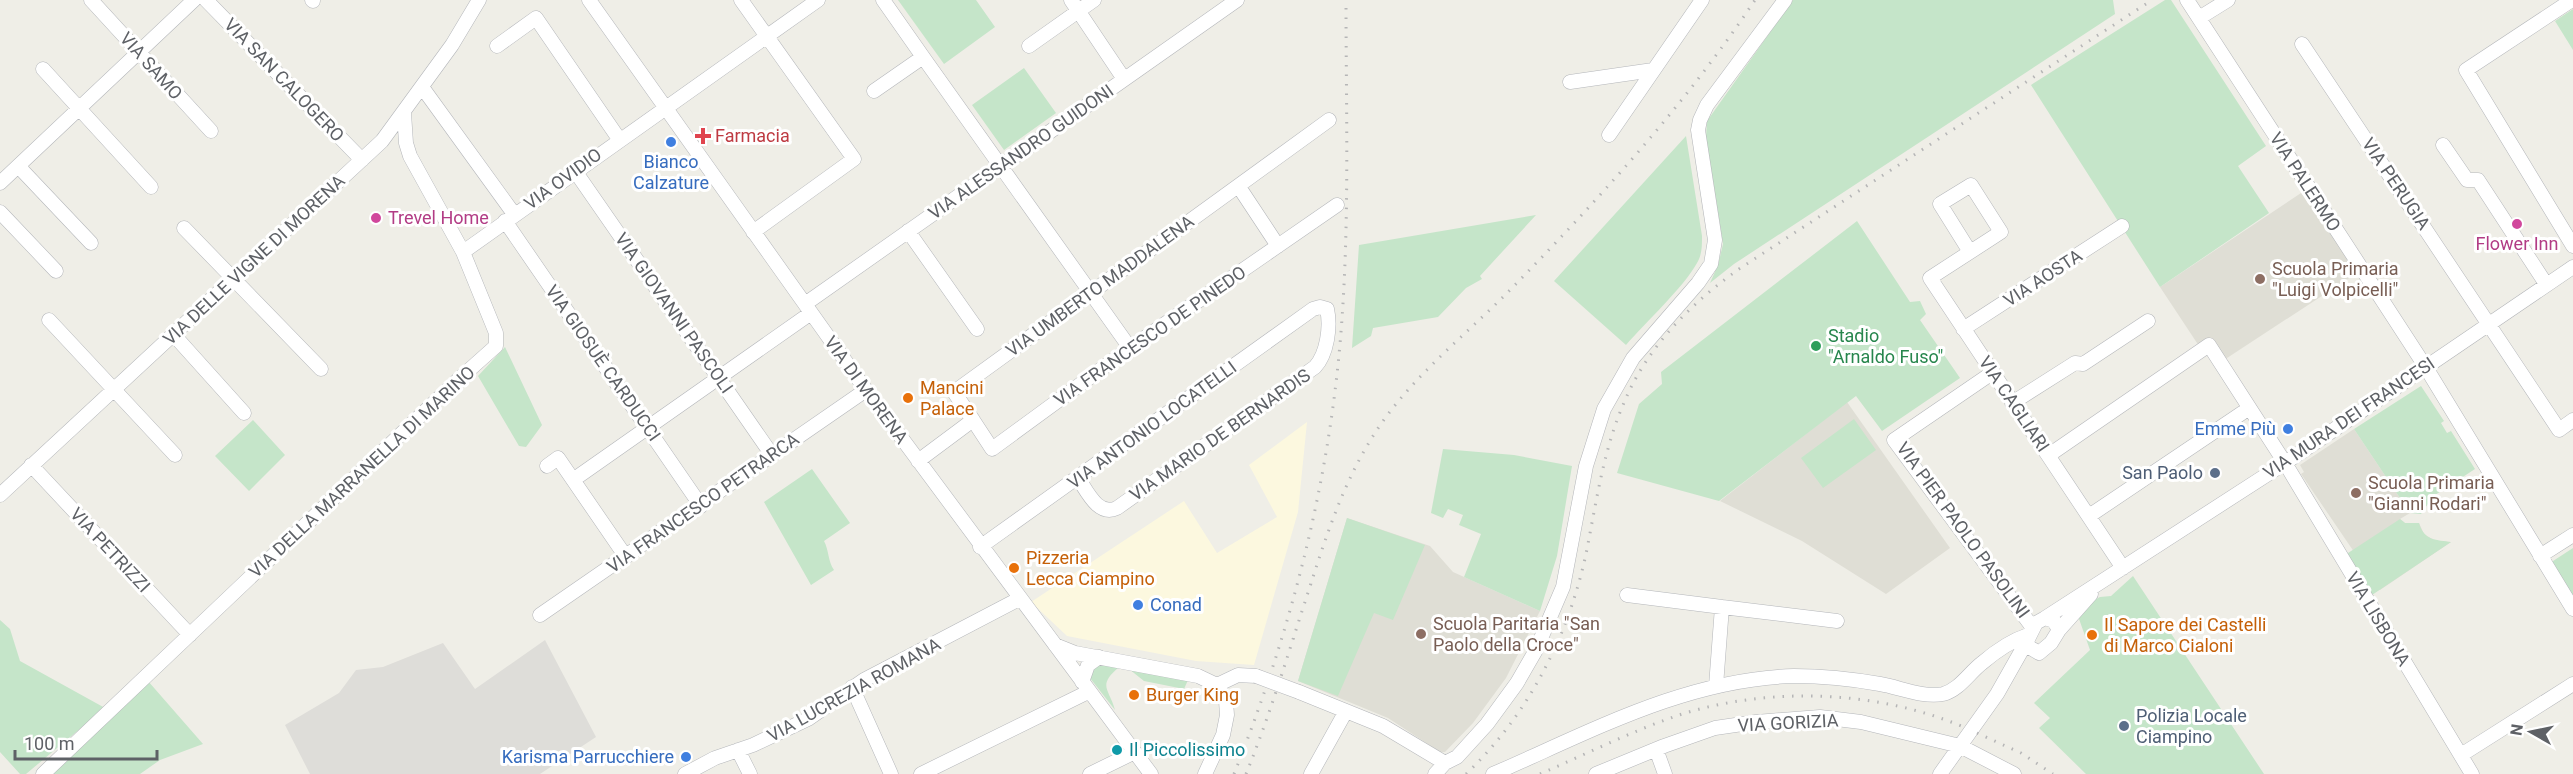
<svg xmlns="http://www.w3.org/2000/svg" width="2573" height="774" font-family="Roboto,sans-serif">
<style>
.commercial{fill:#fcf8df}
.industrial{fill:#deddd9}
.education{fill:#dfded5}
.green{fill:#c5e5c9}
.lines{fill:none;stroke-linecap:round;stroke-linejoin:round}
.minor-casing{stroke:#b4b6ba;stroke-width:15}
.minor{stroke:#fff;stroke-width:14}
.rail{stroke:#b5b5b6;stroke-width:3;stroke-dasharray:1.5 8;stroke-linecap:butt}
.minor-bridge-casing{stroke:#b4b6ba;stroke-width:15;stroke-linecap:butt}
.minor-bridge{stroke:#fff;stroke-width:14}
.health-dot{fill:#e0444e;stroke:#fff;stroke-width:2}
.shop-dot{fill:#3f7fe0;stroke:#fff;stroke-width:2}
.hotel-dot{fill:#d1479c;stroke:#fff;stroke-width:2}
.education-dot{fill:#8d6e63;stroke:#fff;stroke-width:2}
.leisure-dot{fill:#2e9e5b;stroke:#fff;stroke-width:2}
.food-dot{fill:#e8710a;stroke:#fff;stroke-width:2}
.service-dot{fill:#5c6f8a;stroke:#fff;stroke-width:2}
.culture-dot{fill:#0f9aa8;stroke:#fff;stroke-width:2}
.labels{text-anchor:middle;stroke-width:6;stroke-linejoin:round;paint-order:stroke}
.street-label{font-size:18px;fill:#5e6166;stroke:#fff}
.health-label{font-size:18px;fill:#be3a42;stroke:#fff;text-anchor:start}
.shop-label{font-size:18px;fill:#366cbe;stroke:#fff;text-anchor:end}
.hotel-label{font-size:18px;fill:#b23c85;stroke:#fff;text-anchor:start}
.education-label{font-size:18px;fill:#785e54;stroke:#fff;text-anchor:start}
.leisure-label{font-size:18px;fill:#27864d;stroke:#fff;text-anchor:start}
.food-label{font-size:18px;fill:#c56008;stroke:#fff;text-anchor:start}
.service-label{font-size:18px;fill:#4e5e75;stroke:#fff;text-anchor:end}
.culture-label{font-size:18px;fill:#0d838f;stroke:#fff;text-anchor:start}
</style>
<rect width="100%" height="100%" fill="#efeee7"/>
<path class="commercial" d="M1307 422 1298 512 1254 665 1196 661 1067 636 1031 602 1184 501 1217 553 1277 517 1249 465Z"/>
<path class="industrial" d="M545 640 596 737 540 774H310L285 725 339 693 356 670 383 667 443 643 475 689Z"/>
<path class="education" d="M2307 189 2360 271 2224 360 2211 338 2199 346 2160 287Z
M1847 402 1950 548 1886 594 1802 541 1720 501Z
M2354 429 2410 513 2400 519 2405 523H2419L2424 534 2435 541 2451 542 2380 590 2301 474 2304 472 2300 465Z
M1347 518 1430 546 1453 572 1540 611 1506 678 1473 723 1445 752H1440L1388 718 1298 681Z"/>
<path class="green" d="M898 0H976L995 27 944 64Z
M1793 0H2113L2115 14 1734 264 1710 283 1718 265 1723 244 1706 137 1707 121Z
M2165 0H2171L2266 146 2238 166 2269 213 2160 287 2031 85Z
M2573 9V50L2555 21Z
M1024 68 1056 113 1004 150 972 105Z
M1686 136 1702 236C1702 246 1702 255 1697 263 1683 288 1646 322 1626 345L1554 281Z
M1536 215 1480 276 1482 279 1466 288 1438 317 1373 328 1371 336 1352 348 1359 245Z
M1857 221 1910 302 1920 301 1926 314 1920 320 1960 378 1882 431 1856 396 1719 501 1617 473 1639 404 1662 384 1661 372Z
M505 347 542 425 526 447 519 446 478 376Z
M2421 386 2444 421 2441 423 2447 433 2451 431 2475 469 2429 499 2430 501 2421 514 2410 513 2354 429Z
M1854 419 1876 450 1823 488 1801 458Z
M253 420 285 455 249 491 215 456Z
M1443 449 1514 455 1572 466 1557 556 1540 611 1464 577 1481 534 1459 525 1463 515 1448 509 1443 518 1431 513Z
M812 469 850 523 824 541C829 550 828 562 834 570L811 585 764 502Z
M1347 518 1425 545 1393 620 1374 613 1338 696 1298 681Z
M2400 519 2405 523H2419C2424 541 2437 540 2451 542L2372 595 2345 555Z
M2573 548V599L2550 563Z
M2133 576 2264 774H2086L2039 728 2050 718 2034 703 2090 650 2078 616 2090 602 2100 597 2111 596Z
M0 620 10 629 20 661 105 708 26 774H20L0 752Z
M1098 664 1119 667C1097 686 1109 688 1115 710L1090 678V670Z
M1129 669 1188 680 1184 689 1144 681Z
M148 681 203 744 160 760 140 774H49Z"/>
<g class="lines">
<g class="minor-casing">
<path id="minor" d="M91 0 211 131
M206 0 362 160
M312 0 313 1
M589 0 866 390 1151 774
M741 0 854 159 753 232
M1071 0 1124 79
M2187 0 2425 366 2573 609
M2572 0 2466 70 2573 246
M2199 18 2228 0
M2302 44 2559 430 2573 420
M497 46 536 18 619 139
M1029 46 1094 0
M923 57 1130 348
M43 69 151 187
M1570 82 1653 70
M422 87 514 214
M874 91 923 57 883 0
M1609 135 1702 0
M2443 145 2467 180H2478L2546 284
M19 167 91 243
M575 171 772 455
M0 183 194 0
M1239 187 1278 246
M0 212 56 271
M505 221 701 506
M184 228 321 369
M908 231 977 329
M463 252 818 0
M1970 252 1940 204 1971 185 2001 232 1930 278 2123 568
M805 304 1237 0
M49 320 175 455
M1963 329 2122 226
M173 334 244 413
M1992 373 1894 440 2033 628
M2012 403 2075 363 2083 364 2148 321
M973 420 992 449 1130 348 1337 205
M2049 455 2209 345 2285 463 2472 774
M918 461 973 420 954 392 1329 120
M31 465 190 635
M547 466 558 458 626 557
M573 480 811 313
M0 495 382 141 452 45 479 0
M2089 516 2242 413
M980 547 1313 309 1320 307 1327 309C1331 327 1327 354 1315 367L1117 508C1098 517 1087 491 1078 478
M2540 556 2573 535
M1627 595 1722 607 1716 686
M1722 607 1837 621
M540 615 866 390
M2045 618 2285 463 2573 267
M2045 618 2054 621 2059 630 2051 643 2039 653 2029 647 2027 641 2036 623Z
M2059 630 2091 594
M1055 645 1075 653 1198 676 1217 685 1226 701 1227 715 1223 735 1205 774
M1082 682 1088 665 1099 657
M1217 685 1238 675 1256 676
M852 687 891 774
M1299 692 1383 726 1445 763 1457 757 1487 724 1517 683 1536 650 1563 587 1586 466 1604 409 1633 358 1698 283 1711 264 1715 240 1698 130 1700 120 1707 105 1785 0
M1656 749 1665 774
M738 750 750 774
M2461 755 2573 684
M43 774 459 379 496 346V333L463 252 410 156 406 143 404 113
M685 774 715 758 753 745 808 719 864 680 1019 599
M921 774 1088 692
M1090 774 1135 752
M1311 774 1346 711
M1435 774 1445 763
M1493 774C1590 732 1686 679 1794 676 1823 676 1852 679 1880 684 1899 687 1923 698 1943 694 1959 690 1969 673 1982 663 1996 651 2010 641 2028 635
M1596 774 1664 746 1715 728 1756 722 1820 717 1861 722 1960 746 2014 774
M1940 774 1997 694 2027 641"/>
</g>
<use href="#minor" class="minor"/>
<path class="rail" d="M1977 733 2021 753 2053 774
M1234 774C1289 636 1327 492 1340 344 1350 230 1346 114 1346 0
M1246 774C1268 720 1285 664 1303 608 1321 553 1337 497 1367 446 1403 383 1461 340 1511 289 1599 199 1685 105 1755 0
M1466 774C1528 715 1568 637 1586 554 1596 504 1603 452 1623 405 1646 348 1690 304 1739 269L2152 0
M1540 774C1586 754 1632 731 1679 715 1770 686 1878 690 1966 728"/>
<g class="minor-bridge-casing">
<path id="minor-bridge" d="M1256 676 1299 692"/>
</g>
<use href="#minor-bridge" class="minor-bridge"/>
</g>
<path class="health-dot" d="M700 127h6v6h6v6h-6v6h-6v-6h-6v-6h6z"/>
<g class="shop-dot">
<circle cx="671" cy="142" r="6"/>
<circle cx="2288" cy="429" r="6"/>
<circle cx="1138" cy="605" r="6"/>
<circle cx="686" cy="757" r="6"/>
</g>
<g class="hotel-dot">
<circle cx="376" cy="218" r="6"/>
<circle cx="2517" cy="224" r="6"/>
</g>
<g class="education-dot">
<circle cx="2260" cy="279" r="6"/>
<circle cx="2356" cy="493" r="6"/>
<circle cx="1421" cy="634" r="6"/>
</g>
<circle class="leisure-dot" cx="1816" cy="346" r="6"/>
<g class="food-dot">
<circle cx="908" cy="398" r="6"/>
<circle cx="1014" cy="568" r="6"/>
<circle cx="2092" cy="635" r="6"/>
<circle cx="1134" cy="695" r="6"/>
</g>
<g class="service-dot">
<circle cx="2215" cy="473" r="6"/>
<circle cx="2124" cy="726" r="6"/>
</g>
<circle class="culture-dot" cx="1117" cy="750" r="6"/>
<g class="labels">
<g class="street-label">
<text transform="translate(151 66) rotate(48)" y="6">VIA SAMO</text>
<text transform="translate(284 80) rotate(46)" y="6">VIA SAN CALOGERO</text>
<text transform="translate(1021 152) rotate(-35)" y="6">VIA ALESSANDRO GUIDONI</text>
<text transform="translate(563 179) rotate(-36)" y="6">VIA OVIDIO</text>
<text transform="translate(2305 182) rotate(57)" y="6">VIA PALERMO</text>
<text transform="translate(2396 184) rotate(56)" y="6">VIA PERUGIA</text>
<text transform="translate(254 260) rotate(-43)" y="6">VIA DELLE VIGNE DI MORENA</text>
<text transform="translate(2043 278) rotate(-33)" y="6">VIA AOSTA</text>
<text transform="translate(1100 286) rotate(-36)" y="6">VIA UMBERTO MADDALENA</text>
<text transform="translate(674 313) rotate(55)" y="6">VIA GIOVANNI PASCOLI</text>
<text transform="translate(1150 336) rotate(-35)" y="6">VIA FRANCESCO DE PINEDO</text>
<text transform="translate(603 363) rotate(55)" y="6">VIA GIOSUÈ CARDUCCI</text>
<text transform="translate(866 390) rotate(54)" y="6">VIA DI MORENA</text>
<text transform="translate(2014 404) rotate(56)" y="6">VIA CAGLIARI</text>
<text transform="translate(2349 418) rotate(-34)" y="6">VIA MURA DEI FRANCESI</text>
<text transform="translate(1152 425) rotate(-36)" y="6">VIA ANTONIO LOCATELLI</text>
<text transform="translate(1220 435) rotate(-35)" y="6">VIA MARIO DE BERNARDIS</text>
<text transform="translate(362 472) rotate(-43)" y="6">VIA DELLA MARRANELLA DI MARINO</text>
<text transform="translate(703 503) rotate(-35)" y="6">VIA FRANCESCO PETRARCA</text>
<text transform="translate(1963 530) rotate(54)" y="6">VIA PIER PAOLO PASOLINI</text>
<text transform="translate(110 550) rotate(47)" y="6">VIA PETRIZZI</text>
<text transform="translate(2378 619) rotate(59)" y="6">VIA LISBONA</text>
<text transform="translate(854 690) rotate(-29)" y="6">VIA LUCREZIA ROMANA</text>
<text transform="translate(1788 723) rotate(-3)" y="6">VIA GORIZIA</text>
</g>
<g class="health-label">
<text x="715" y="142">Farmacia</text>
</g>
<g class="shop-label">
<text x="671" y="168" text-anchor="middle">Bianco<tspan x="671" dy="21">Calzature</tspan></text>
<text x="2276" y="435">Emme Più</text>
<text x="1150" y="611" text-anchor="start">Conad</text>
<text x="674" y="763">Karisma Parrucchiere</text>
</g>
<g class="hotel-label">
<text x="388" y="224">Trevel Home</text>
<text x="2517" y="250" text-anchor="middle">Flower Inn</text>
</g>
<g class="education-label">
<text x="2272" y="275">Scuola Primaria<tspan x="2272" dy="21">"Luigi Volpicelli"</tspan></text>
<text x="2368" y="489">Scuola Primaria<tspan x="2368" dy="21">"Gianni Rodari"</tspan></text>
<text x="1433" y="630">Scuola Paritaria "San<tspan x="1433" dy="21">Paolo della Croce"</tspan></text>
</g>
<g class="leisure-label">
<text x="1828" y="342">Stadio<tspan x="1828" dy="21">"Arnaldo Fuso"</tspan></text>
</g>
<g class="food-label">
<text x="920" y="394">Mancini<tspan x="920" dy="21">Palace</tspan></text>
<text x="1026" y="564">Pizzeria<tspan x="1026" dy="21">Lecca Ciampino</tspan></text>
<text x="2104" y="631">Il Sapore dei Castelli<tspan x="2104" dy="21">di Marco Cialoni</tspan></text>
<text x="1146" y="701">Burger King</text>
</g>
<g class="service-label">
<text x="2203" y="479">San Paolo</text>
<text x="2136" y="722" text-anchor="start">Polizia Locale<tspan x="2136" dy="21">Ciampino</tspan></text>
</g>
<g class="culture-label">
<text x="1129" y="756">Il Piccolissimo</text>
</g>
</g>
<g transform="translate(2531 732) rotate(279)" stroke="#ffffff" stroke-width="4.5" paint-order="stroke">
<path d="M0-4.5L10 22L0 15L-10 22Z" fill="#5e6166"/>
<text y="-9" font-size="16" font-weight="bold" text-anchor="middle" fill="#5e6166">N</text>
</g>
<path d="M15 750v9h142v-9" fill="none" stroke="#5e6166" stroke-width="3"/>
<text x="24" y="750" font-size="18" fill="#5e6166" stroke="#ffffff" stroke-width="4.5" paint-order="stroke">100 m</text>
</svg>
